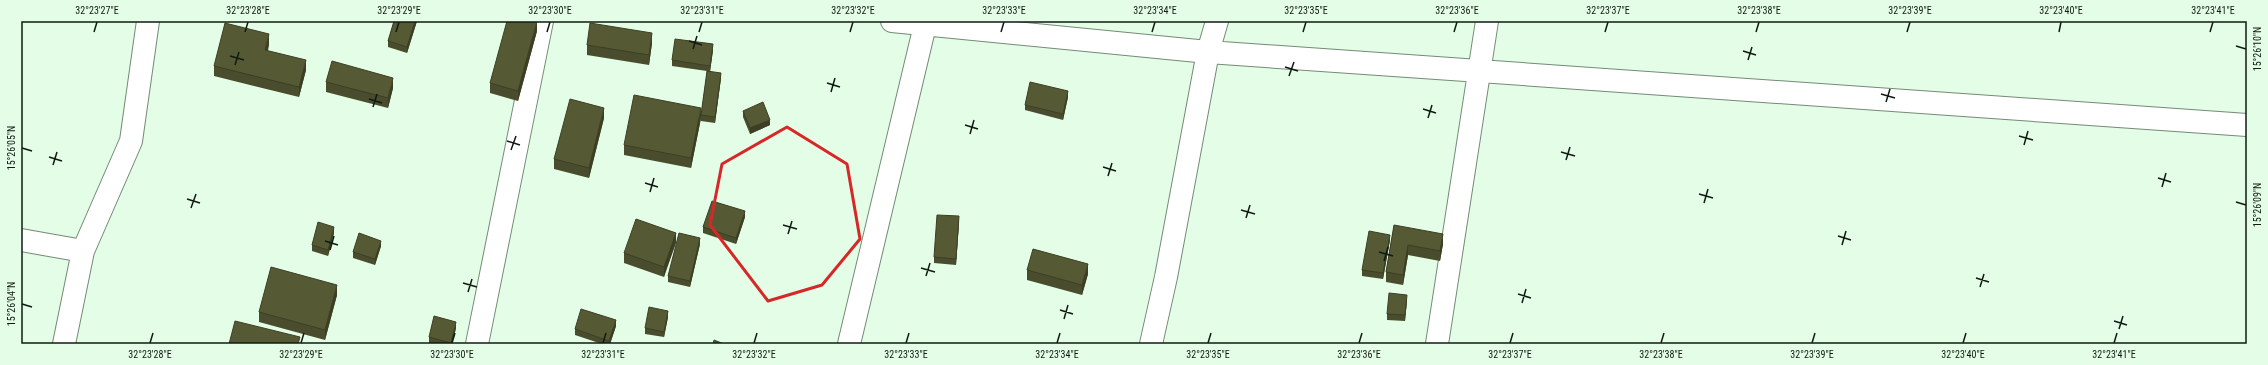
<svg xmlns="http://www.w3.org/2000/svg" width="2268" height="365" font-family="'Roboto Condensed',sans-serif">
<style>
.lines{fill:none;stroke-linecap:round;stroke-linejoin:round}
.street-casing{stroke:#748a76;stroke-width:24}
.street{stroke:#fff;stroke-width:22}
.wall{fill:#4a4d2d}
.shaded-wall{fill:#3c3f24}
.building{fill:#565a34;stroke:#3c3f24}
.marked{fill:none;stroke:#d62828;stroke-width:3;stroke-linejoin:round}
.ticks{fill:none;stroke:#111a12;stroke-width:1.5}
.neatline{fill:none;stroke:#111a12;stroke-width:1.5}
.ticks-label{font-size:10px;text-anchor:middle;fill:#111a12}
</style>
<rect width="100%" height="100%" fill="#e4fde7"/>
<g class="lines">
<g class="street-casing">
<path id="street" d="M892 21 1208 52 2247 125
M21 240 83 251
M64 344 83 251 131 141 148 21
M477 344 542 21
M849 344 926 21
M1151 344 1166 277 1208 52 1217 21
M1437 344 1487 21"/>
</g>
<use href="#street" class="street"/>
</g>
<path class="wall" d="M394 21H417L407 53 388 47V41Z
M537 31 518 101 490 93V83Z
M652 43 649 65 587 55V45Z
M269 44 268 51 306 70 299 97 214 76V66Z
M713 50 710 71 721 78 715 123 701 121V115L707 71 672 66V60Z
M326 82 393 88 388 108 326 92Z
M1068 97 1063 120 1025 110V105Z
M743 111 770 125 750 134 743 117Z
M604 118 589 178 554 169V159Z
M701 118 691 168 624 155V145Z
M745 217 736 244 703 233V227Z
M959 222 956 265 934 263V257Z
M1394 225 1443 244 1440 261 1408 255 1403 285 1386 282V272Z
M334 233 328 256 312 251V245Z
M676 233 664 277 624 263V253Z
M1390 240 1383 279 1362 276V270Z
M700 244 690 287 668 282V276Z
M381 246 375 265 353 258V252Z
M1027 270 1088 274 1082 295 1027 280Z
M337 295 325 340 259 322V312Z
M1407 300 1405 321 1387 320V314Z
M668 317 664 337 645 334V328Z
M616 326 610 344H602L575 335V329Z
M456 328 452 344H433L429 343V337Z"/>
<path class="shaded-wall" d="M415 21H417L407 53V47Z
M537 21V31L518 101V91Z
M652 33V43L649 65V55Z
M269 34V44L265 60V50Z
M713 44V50L710 72V66Z
M306 60V70L299 97V87Z
M721 73V78L715 123V117Z
M393 78V88L388 108V98Z
M1068 91V97L1063 120V114Z
M604 108V118L589 178V168Z
M701 108V118L691 168V158Z
M770 120V125L750 134V128Z
M745 211V217L736 244V238Z
M959 216V222L956 265V259Z
M334 227V233L328 256V250Z
M676 233V243L664 277V267Z
M1443 234V244L1440 261V251Z
M1390 235V240L1383 279V273Z
M700 238V244L690 287V281Z
M381 241V246L375 265V259Z
M1408 245V255L1403 285V275Z
M1088 264V274L1082 295V285Z
M337 285V295L325 340V330Z
M1407 295V300L1405 321V315Z
M668 311V317L664 337V332Z
M616 320V326L610 344H609V341Z
M456 322V328L452 344H451Z"/>
<path class="building" d="M394 21H415L407 47 388 41Z
M507 21H537L518 91 490 83Z
M225 23 269 34 265 50 306 60 299 87 214 66Z
M590 23 652 33 649 55 587 45Z
M675 39 713 44 710 66 672 60Z
M332 61 393 78 388 98 326 82Z
M707 71 721 73 715 117 701 115Z
M1030 82 1068 91 1063 114 1025 105Z
M634 95 701 108 691 158 624 145Z
M570 99 604 108 589 168 554 159Z
M763 102 770 120 750 128 743 111Z
M712 201 745 211 736 238 703 227Z
M937 215 959 216 956 259 934 257Z
M636 219 676 233 664 267 624 253Z
M318 222 334 227 328 250 312 245Z
M1394 225 1443 234 1440 251 1408 245 1403 275 1386 272Z
M1369 231 1390 235 1383 273 1362 270Z
M359 233 381 241 375 259 353 252Z
M679 233 700 238 690 281 668 276Z
M1033 249 1088 264 1082 285 1027 270Z
M271 267 337 285 325 330 259 312Z
M1389 293 1407 295 1405 315 1387 314Z
M649 307 668 311 664 332 645 328Z
M581 309 616 320 609 341 575 329Z
M434 316 456 322 451 343 429 337Z
M235 321 300 337 298 344H229Z
M714 340 724 344H713Z"/>
<path class="marked" d="M787 127 847 164 860 239 822 285 768 301 710 225 722 164Z"/>
<path class="ticks" d="M94 32 97 22M245 32 248 22M396 32 399 22M547 32 550 22M699 32 702 22M850 32 853 22M1001 32 1004 22M1152 32 1155 22M1303 32 1306 22M1454 32 1457 22M1605 32 1608 22M1756 32 1759 22M1907 32 1910 22M2059 32 2061 22M2210 32 2213 22M689 41 702 45M2236 46 2246 49M693 49 697 36M1743 51 1756 55M230 56 244 60M1748 60 1752 47M235 65 239 52M1285 67 1298 71M1289 76 1294 62M827 83 840 87M831 92 835 78M1881 94 1895 98M369 99 382 103M1886 102 1890 89M373 107 377 94M1423 109 1436 113M1428 118 1432 105M965 125 978 129M970 134 974 120M2019 136 2033 140M507 141 520 145M2024 145 2028 131M22 148 32 151M511 150 516 136M1561 152 1575 156M49 157 62 161M1566 160 1570 147M53 165 57 152M1103 167 1116 171M1108 176 1112 163M2158 178 2171 182M645 183 658 187M2162 187 2166 173M650 192 654 178M1699 194 1713 198M187 199 200 203M2236 202 2246 205M1704 203 1708 189M191 208 196 194M1241 210 1255 214M1246 218 1250 205M783 225 797 229M788 234 792 221M1838 236 1851 240M325 241 338 245M1842 245 1846 231M330 250 334 236M1379 252 1393 256M1384 261 1388 247M921 268 935 272M926 276 930 263M1976 278 1989 282M463 283 477 287M1980 287 1984 274M468 292 472 279M1518 294 1531 298M1522 303 1526 289M22 304 32 307M1060 310 1073 314M1064 319 1068 305M2114 321 2127 325M2119 329 2123 316M150 343 153 333M301 343 304 333M452 343 455 333M603 343 606 333M754 343 757 333M906 343 909 333M1057 343 1060 333M1208 343 1211 333M1359 343 1362 333M1510 343 1513 333M1661 343 1664 333M1812 343 1815 333M1963 343 1966 333M2114 343 2117 333"/>
<rect width="2268" height="365" fill="none" stroke="#e4fde7" stroke-width="44"/>
<rect x="22" y="22" width="2224" height="321" class="neatline"/>
<g class="ticks-label">
<text x="97" y="14">32°23'27"E</text>
<text x="248" y="14">32°23'28"E</text>
<text x="399" y="14">32°23'29"E</text>
<text x="550" y="14">32°23'30"E</text>
<text x="702" y="14">32°23'31"E</text>
<text x="853" y="14">32°23'32"E</text>
<text x="1004" y="14">32°23'33"E</text>
<text x="1155" y="14">32°23'34"E</text>
<text x="1306" y="14">32°23'35"E</text>
<text x="1457" y="14">32°23'36"E</text>
<text x="1608" y="14">32°23'37"E</text>
<text x="1759" y="14">32°23'38"E</text>
<text x="1910" y="14">32°23'39"E</text>
<text x="2061" y="14">32°23'40"E</text>
<text x="2213" y="14">32°23'41"E</text>
<text transform="translate(2257 49) rotate(-90)" y="4">15°26'10"N</text>
<text transform="translate(11 148) rotate(-90)" y="4">15°26'05"N</text>
<text transform="translate(2257 205) rotate(-90)" y="4">15°26'09"N</text>
<text transform="translate(11 304) rotate(-90)" y="4">15°26'04"N</text>
<text x="150" y="358">32°23'28"E</text>
<text x="301" y="358">32°23'29"E</text>
<text x="452" y="358">32°23'30"E</text>
<text x="603" y="358">32°23'31"E</text>
<text x="754" y="358">32°23'32"E</text>
<text x="906" y="358">32°23'33"E</text>
<text x="1057" y="358">32°23'34"E</text>
<text x="1208" y="358">32°23'35"E</text>
<text x="1359" y="358">32°23'36"E</text>
<text x="1510" y="358">32°23'37"E</text>
<text x="1661" y="358">32°23'38"E</text>
<text x="1812" y="358">32°23'39"E</text>
<text x="1963" y="358">32°23'40"E</text>
<text x="2114" y="358">32°23'41"E</text>
</g>
</svg>
